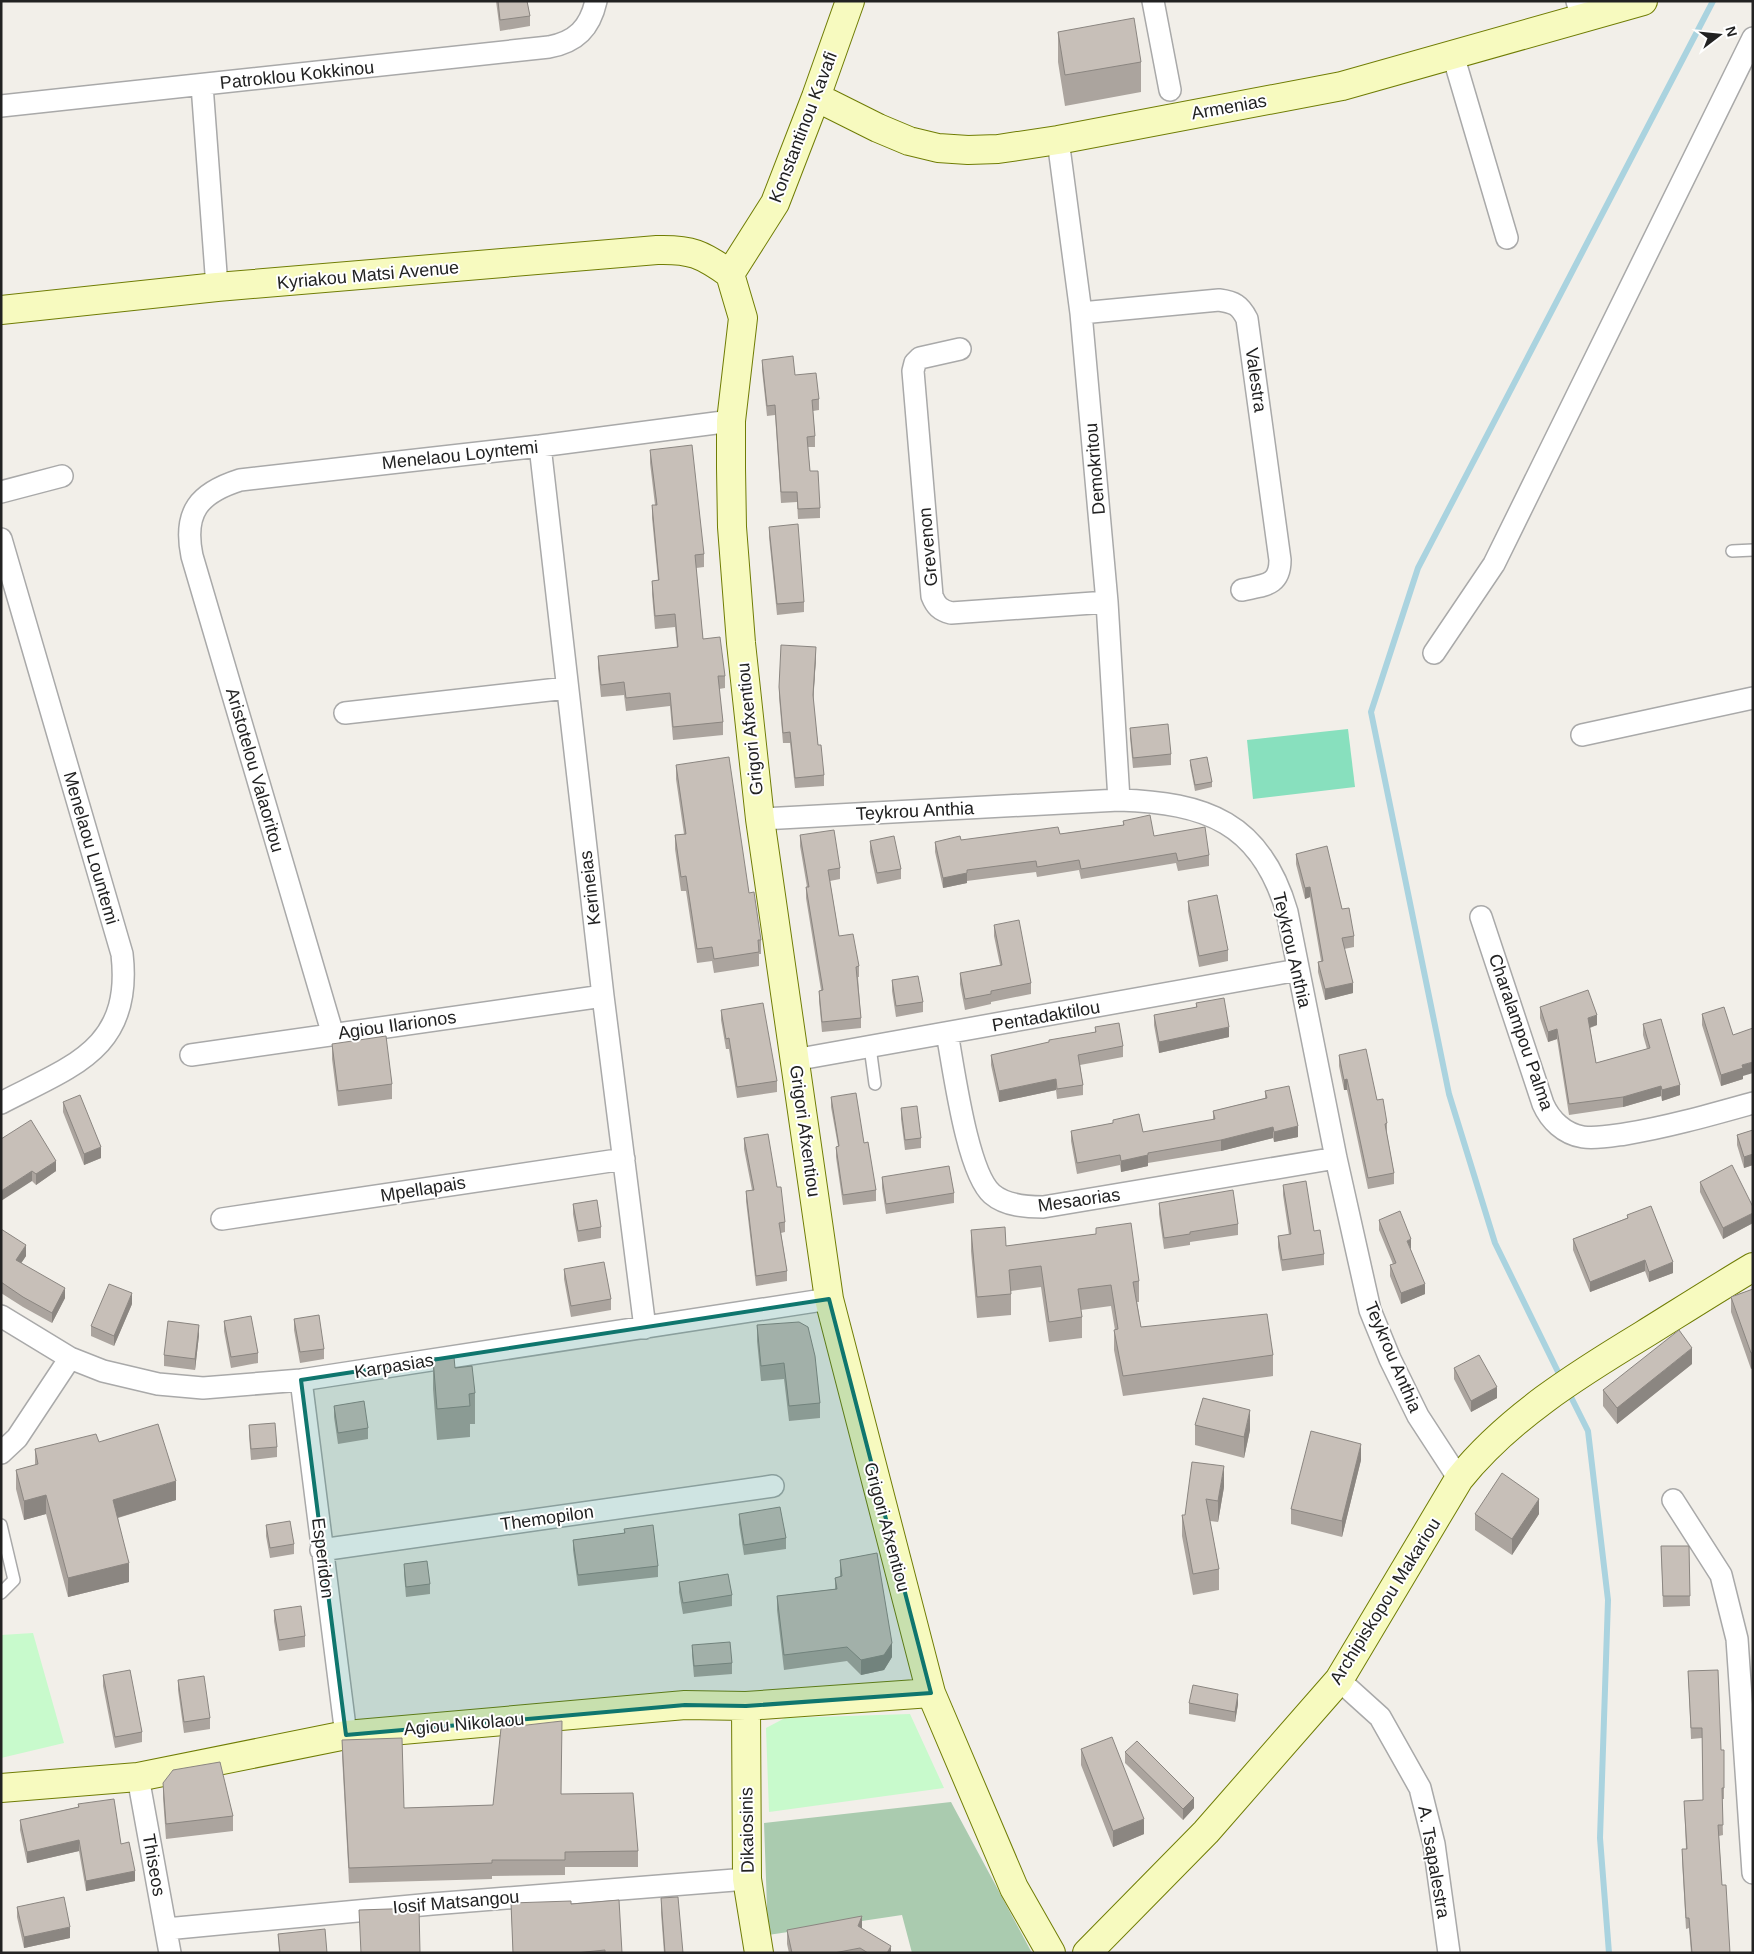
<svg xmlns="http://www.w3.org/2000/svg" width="1754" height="1954" font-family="Arial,sans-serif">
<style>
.cemetery{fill:#aacbaf}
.park{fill:#c8facc}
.pitch{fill:#88e0be}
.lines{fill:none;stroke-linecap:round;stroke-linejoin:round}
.stream{stroke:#aad3df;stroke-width:6}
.lane-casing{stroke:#a9a9a9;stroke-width:14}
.street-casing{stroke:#a9a9a9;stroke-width:24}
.secondary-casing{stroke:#707d05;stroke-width:30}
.lane{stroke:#fff;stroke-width:11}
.street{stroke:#fff;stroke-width:21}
.secondary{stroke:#f7fabf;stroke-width:28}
.wall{fill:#aba49e}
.shaded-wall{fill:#8b8681}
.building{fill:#c7bfb8;stroke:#8b8681}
.marked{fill:#0f766e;fill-opacity:0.2;stroke:#0f766e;stroke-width:4;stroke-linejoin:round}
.labels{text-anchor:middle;stroke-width:4;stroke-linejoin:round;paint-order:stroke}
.street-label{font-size:18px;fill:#222;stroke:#fff}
</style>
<rect width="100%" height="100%" fill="#f2efe9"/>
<path class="cemetery" d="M951 1802 1032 1953H912L902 1915 768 1935 764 1823Z"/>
<path class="park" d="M33 1633 64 1743 1 1758V1635Z
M910 1714 944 1788 769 1812 766 1728 785 1718Z"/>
<path class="pitch" d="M1348 729 1355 787 1253 799 1247 740Z"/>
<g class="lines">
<path class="stream" d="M1562 1380 1495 1243 1449 1094 1371 712 1418 568 1713 1
M1568 1391 1588 1431 1608 1600 1600 1838 1609 1953"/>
<g class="lane-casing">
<path id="lane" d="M1732 551 1753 550
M870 1047 875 1084
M1 1525 14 1580 1 1593"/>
</g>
<g class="street-casing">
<path id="street" d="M1153 1 1170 90
M1577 1 1582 18
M1453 55 1507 238
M202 85 217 287
M1 106 549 47C576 42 590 28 596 1
M1058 140 1081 313 1107 602 1119 800
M1081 313 1219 300C1234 302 1240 305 1247 319L1280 560C1280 586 1264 585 1242 590
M960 349 920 358 915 363 913 371 932 596C936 606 940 610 951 613L1107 602
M540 446 603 996 645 1328
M1 492 62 476
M1 539 122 954C133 1049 72 1066 1 1103
M1434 653 1494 564 1753 38
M345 713 567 688
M1582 735 1753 698
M760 819 1119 800C1206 803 1261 822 1287 912L1336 1158 1370 1310 1390 1359 1418 1416 1459 1479
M1481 917 1543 1104C1550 1120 1564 1134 1583 1137 1596 1139 1611 1136 1625 1134 1668 1127 1710 1115 1753 1103
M947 1033C954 1070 967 1172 992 1194 1006 1206 1027 1207 1043 1207L1336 1158
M333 1035 192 556C183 512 199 493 240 480L540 446 731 421
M191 1055 603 996
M794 1060 1298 970
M222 1219 624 1159
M1 1316 70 1358 103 1371 158 1384 203 1388 301 1380 829 1299
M301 1380 346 1735
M1 1453 17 1438 70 1358
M1673 1500 1721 1575 1737 1639 1753 1873
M321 1550 773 1486
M1339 1680 1380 1717 1420 1788 1434 1844 1449 1953
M138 1777 170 1953
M166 1929 432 1904 747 1879"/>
</g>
<g class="secondary-casing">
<path id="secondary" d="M816 97 878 128 909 141 938 148 968 150 998 149 1058 140 1342 86 1643 1
M730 274 743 318 731 421V468L732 527 741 643 760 819 829 1299 931 1693 1014 1888 1051 1953
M730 274 775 203 816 97 850 1
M1 310 217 287 657 250C691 249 702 254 730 274
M746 1706 747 1879 759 1953
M1 1788 138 1777 346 1735 685 1705 746 1706 931 1693
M1087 1953 1206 1832 1339 1680 1459 1479C1508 1418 1577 1375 1643 1335 1680 1312 1716 1289 1753 1267"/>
</g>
<use href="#lane" class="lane"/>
<use href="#street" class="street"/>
<use href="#secondary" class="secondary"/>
</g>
<path class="wall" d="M496 1H527L530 16V26L500 31Z
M1058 32 1141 62V92L1065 106 1058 62Z
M762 360 795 375 819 399V410L813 411 815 436V447H808L810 471 820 508V518L798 519 797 502 781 503 775 415 767 416 762 370Z
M650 450 704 554V567L696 568 703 639 725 676V688L719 689 723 722V735L673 740 670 706 626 711 624 695 601 697 598 668V656L677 647 675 627 655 629 652 594V581L658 580 652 518V505H655L650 463Z
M769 527 804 602V612L777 615 769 537Z
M816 657 813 699 818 745 824 775V786L795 788 790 743H783L779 697V687Z
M1130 728 1171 754V765L1133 768 1130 738Z
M1190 760 1212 782V787L1195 791 1190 765Z
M676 765 749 893 761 940V954H759V966L714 973 712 961 697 963 686 891H681L675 849V835L684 834 676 779Z
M1123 821 1154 836 1209 855V866L1178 871 1176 863 1081 879 1079 870 1037 877 1036 872 967 881V883L943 888 935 852V842L1060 834 1123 825Z
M800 835 840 868V879L830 881 839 936 859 966V977H858L861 1018V1028L822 1032 819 1001V991L821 990 806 898V887H807L800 846Z
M870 841 901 869V879L877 884 870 852Z
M1296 854 1342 909 1354 936V947L1344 949 1353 993 1325 1000 1318 972V962L1321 961 1310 897 1305 899 1296 864Z
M1188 901 1228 950V961L1199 967 1188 911Z
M994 925 1031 983V994L991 1002V1004L965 1010 960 984V973L1000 965 994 936Z
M892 980 923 1002V1012L896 1017 892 991Z
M1196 1003 1229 1037 1159 1053 1154 1025V1015L1196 1008Z
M1540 1007 1597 1025 1590 1028 1596 1063 1647 1049 1643 1035V1024L1680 1095 1662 1101 1661 1096 1623 1107 1569 1115 1557 1039 1548 1042 1540 1018Z
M721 1010 777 1081V1092L737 1098 729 1049H726L721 1020Z
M1702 1014 1743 1076V1079L1721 1086 1702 1025Z
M1095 1027 1123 1046V1057L1080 1065 1083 1085V1095L1057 1099 1056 1090 999 1102 991 1065V1055L1095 1032Z
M332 1044 392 1084V1099L338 1106 332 1059Z
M1339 1055 1377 1100 1387 1123V1134L1394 1173V1184L1368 1189 1347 1090H1344L1339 1066Z
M1265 1091 1298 1137 1274 1142 1273 1138 1221 1151 1148 1163V1166L1121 1172 1120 1165 1077 1174 1071 1141V1131L1113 1123V1120L1143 1132 1213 1120V1111L1265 1098Z
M831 1097 864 1143 876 1190V1201L843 1205 836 1157V1147L838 1146 831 1107Z
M63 1102 101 1158 84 1165 63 1112Z
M901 1108 921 1138V1148L905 1150 901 1119Z
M1753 1130V1165L1744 1168 1737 1145V1135Z
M744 1138 777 1187 785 1222V1232L781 1233 787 1271V1281L756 1286 746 1201V1191L752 1190 744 1149Z
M1 1139 56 1171 36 1185 32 1181Z
M882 1177 954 1193V1203L886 1214 882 1188Z
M1700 1182 1753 1207V1223L1723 1239 1700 1192Z
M1283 1185 1314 1231 1324 1254V1265L1282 1271 1278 1247V1236L1289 1235 1283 1195Z
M1159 1203 1238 1224V1235L1190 1242V1245L1164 1249 1159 1214Z
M573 1204 601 1227V1238L578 1242 573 1214Z
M1627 1215 1673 1273 1649 1282 1645 1271 1590 1292 1573 1250V1239L1627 1218Z
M1379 1220 1411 1250 1425 1294 1401 1304 1390 1276V1265L1393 1264 1379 1230Z
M1096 1228 1139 1281V1302H1137L1141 1327 1273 1355V1376L1123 1396 1114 1350V1330H1115L1111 1306 1081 1310 1082 1317V1338L1049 1342 1041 1287 1011 1291V1315L977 1318 971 1251V1230L1006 1246 1096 1234Z
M1 1229 26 1256 21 1263 65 1298 52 1323 23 1307 1 1293Z
M564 1269 611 1299V1310L571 1317 564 1279Z
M1753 1289 1751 1369 1731 1312V1297Z
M132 1304 114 1346 91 1336V1326Z
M294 1319 324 1349V1359L300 1363 294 1330Z
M224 1321 258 1353V1363L231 1368 224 1331Z
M757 1325 820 1403V1418L789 1421 784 1379 761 1381 757 1341Z
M199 1335 195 1370 164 1366V1355Z
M433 1358 455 1368 475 1393V1424H470V1437L437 1440 433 1389Z
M1692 1364 1617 1424 1603 1406V1390Z
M1454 1368 1497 1398 1471 1412 1454 1379Z
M334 1406 368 1428V1439L338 1444 334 1417Z
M249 1425 277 1447V1457L251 1460 249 1436Z
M1195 1425 1250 1430 1244 1458 1195 1445Z
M99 1442 176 1500 118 1518 129 1582 68 1597 46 1514 24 1520 16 1489V1470L35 1465V1449Z
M1361 1460 1342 1537 1291 1524V1509Z
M1224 1487 1218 1522 1210 1521 1219 1569V1590L1193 1595 1182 1536V1515H1185Z
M739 1514 786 1538V1549L744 1555 739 1524Z
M1475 1514H1539L1512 1555 1475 1530Z
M266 1525 294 1544V1554L270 1558 266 1536Z
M624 1529 658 1566V1577L578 1586 573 1550V1540L624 1533Z
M1661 1546H1689L1690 1606 1663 1607Z
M840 1560 892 1657 884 1670 861 1675 847 1661 784 1670 777 1610V1596L835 1589V1578L840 1577Z
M404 1564 430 1584V1594L406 1597 404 1574Z
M679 1582 732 1595V1606L683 1614 679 1592Z
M274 1610 305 1636V1647L279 1651 274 1621Z
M692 1645 732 1663V1674L694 1677 692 1655Z
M1688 1671 1721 1750 1724 1788V1799H1722L1723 1835 1719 1836 1722 1885 1730 1953H1691L1689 1928 1686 1929 1682 1860V1849H1686L1684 1801 1703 1800 1702 1738 1691 1739Z
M103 1675 142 1732V1742L115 1748 103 1686Z
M178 1680 210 1718V1729L184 1733 178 1690Z
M1189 1703 1238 1704 1235 1722 1189 1714Z
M342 1740 404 1808 493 1805 561 1794 638 1851V1867H565V1875L492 1876V1879L349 1883 342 1756Z
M1081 1749 1144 1834 1113 1847 1081 1765Z
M1125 1752 1194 1808 1183 1820 1125 1763Z
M163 1783 233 1816V1831L166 1839 163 1798Z
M78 1804 121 1844 135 1881 86 1891 79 1851 27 1863 20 1830V1820L78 1807Z
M661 1898 683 1953H664L661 1913Z
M511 1903 571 1904 622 1953H513Z
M17 1907 70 1938 24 1948 17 1917Z
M787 1930 891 1953H789L787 1944Z
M278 1934 327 1953H279Z"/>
<path class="shaded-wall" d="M816 647V657L813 705V695Z
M967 873V883L943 888V878Z
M1310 887V897L1305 899V888Z
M1353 983V993L1325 1000V989Z
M1597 1015V1025L1588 1028V1018Z
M1229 1027V1037L1159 1053V1042Z
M1557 1029V1039L1548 1042V1032Z
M1753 1062V1073L1743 1076V1079L1721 1086V1075L1742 1065Z
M1056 1079V1090L999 1102V1091Z
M1347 1079V1090H1344V1080Z
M1680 1085V1095L1662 1101V1090Z
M1661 1086V1096L1623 1107V1097Z
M1298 1126V1137L1274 1142V1132Z
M1273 1127V1138L1221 1151V1140Z
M101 1147V1158L84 1165V1154Z
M1753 1154V1165L1744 1168V1157Z
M1148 1155V1166L1121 1172V1161Z
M56 1161V1171L36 1185V1174Z
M32 1171V1181L1 1201V1191Z
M1753 1213V1223L1723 1239V1228Z
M1411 1239V1250L1407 1241Z
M26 1245V1256L16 1271V1260Z
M1645 1260V1271L1590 1292V1282Z
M1673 1262V1273L1649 1282V1272Z
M1425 1284V1294L1401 1304V1293Z
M65 1288V1298L52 1323V1313Z
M132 1293V1304L114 1346V1336Z
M199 1325V1335L195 1370V1359Z
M1692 1348V1364L1617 1424V1408Z
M1753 1352V1368L1751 1369V1353Z
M1497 1387V1398L1471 1412V1401Z
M1250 1410V1430L1244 1458V1437Z
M1361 1444V1460L1342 1537V1521Z
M1224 1466V1487L1218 1522V1501Z
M176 1481V1500L113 1519V1500Z
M46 1495V1514L24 1520V1501Z
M1539 1499V1514L1512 1555V1539Z
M129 1563V1582L68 1597V1578Z
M892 1643V1657L884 1670 861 1675V1660Z
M1238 1694V1704L1235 1722V1712Z
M1194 1798V1808L1183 1820V1809Z
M1144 1819V1834L1113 1847V1831Z
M79 1840V1851L27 1863V1852Z
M135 1871V1881L86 1891V1881Z
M862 1916V1930L858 1926Z
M70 1927V1938L24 1948V1937Z
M891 1946V1953H887Z"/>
<path class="building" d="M498 1H527L530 16 500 20Z
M1134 18 1141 62 1065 75 1058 32Z
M793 356 795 375 816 373 819 399 812 400 815 436 807 437 810 471H818L820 508 798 509 797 492H781L775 405 767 406 762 360Z
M692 445 704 554 695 555 703 639 720 637 725 676H718L723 722 673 727 670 693 626 698 624 682 601 685 598 656 678 647 675 614 655 616 652 581 659 580 652 505H657L650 450Z
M798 524 804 602 777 604 769 527Z
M781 645 816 647 813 695 818 745H821L824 775 795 778 790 732 783 733 779 687Z
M1168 724 1171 754 1133 758 1130 728Z
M729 757 749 893 754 892 761 940H758L759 952 714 959 712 947 697 949 686 876 681 877 675 835 686 834 676 765Z
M1207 757 1212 782 1195 785 1190 760Z
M1150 815 1154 836 1205 827 1209 855 1178 861 1176 853 1081 869 1079 860 1037 867 1036 861 967 870V873L943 878 935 842 960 836 961 840 1058 827 1060 834 1124 825 1123 821Z
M834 830 840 868 828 870 839 936 853 934 859 966 856 967 861 1018 822 1022 819 991 823 990 806 887H809L800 835Z
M894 836 901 869 877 873 870 841Z
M1327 846 1342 909 1349 908 1354 936 1342 938 1353 983 1325 989 1318 962 1323 961 1310 887 1305 888 1296 854Z
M1217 895 1228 950 1199 956 1188 901Z
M1019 920 1031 983 991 991V994L965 999 960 973 1002 965 994 925Z
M918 976 923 1002 896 1006 892 980Z
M1588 990 1597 1015 1588 1018 1596 1063 1650 1048 1643 1024 1661 1019 1680 1085 1662 1090 1661 1086 1623 1097 1569 1104 1557 1029 1548 1032 1540 1007Z
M1224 998 1229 1027 1159 1042 1154 1015 1197 1007 1196 1003Z
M763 1003 777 1081 737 1087 729 1038 726 1039 721 1010Z
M1724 1007 1733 1035 1753 1028V1062L1742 1065 1743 1068 1721 1075 1702 1014Z
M1119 1023 1123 1046 1078 1055 1083 1085 1057 1089 1056 1079 999 1091 991 1055 1049 1042V1040L1096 1032 1095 1027Z
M386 1036 392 1084 338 1091 332 1044Z
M1366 1049 1377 1100 1383 1099 1387 1123 1385 1124 1394 1173 1368 1178 1347 1079 1344 1080 1339 1055Z
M1289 1086 1298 1126 1274 1132 1273 1127 1221 1140 1148 1153V1155L1121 1161 1120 1155 1077 1163 1071 1131 1113 1123V1120L1139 1114 1143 1132 1215 1119 1213 1111 1267 1098 1265 1091Z
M856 1093 864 1143 868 1142 876 1190 843 1195 836 1147 839 1146 831 1097Z
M80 1095 101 1147 84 1154 63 1102Z
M917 1106 921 1138 905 1140 901 1108Z
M31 1120 56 1161 36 1174 32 1171 1 1191V1139Z
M1753 1130V1154L1744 1157 1737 1135Z
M768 1134 777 1187H781L785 1222 779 1223 787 1271 756 1276 746 1191 754 1190 744 1138Z
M1732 1165 1753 1207V1213L1723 1228 1700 1182Z
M949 1166 954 1193 886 1204 882 1177Z
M1306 1181 1314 1231 1320 1230 1324 1254 1282 1260 1278 1236 1291 1234 1283 1185Z
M1233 1190 1238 1224 1190 1232V1234L1164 1238 1159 1203Z
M597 1200 601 1227 578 1231 573 1204Z
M1651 1206 1673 1262 1649 1272 1645 1260 1590 1282 1573 1239 1628 1218 1627 1215Z
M1400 1211 1411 1239 1407 1241 1425 1284 1401 1293 1390 1265 1396 1263 1379 1220Z
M1131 1223 1139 1281 1133 1282 1141 1327 1267 1314 1273 1355 1123 1376 1114 1330 1118 1329 1111 1285 1078 1289 1082 1317 1049 1322 1041 1266 1009 1270 1011 1294 977 1297 971 1230 1005 1227 1006 1246 1096 1234V1228Z
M1 1229 26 1245 16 1260 65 1288 52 1313 23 1297 1 1282Z
M604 1262 611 1299 571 1306 564 1269Z
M109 1284 132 1293 114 1336 91 1326Z
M1753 1289V1352L1751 1353 1731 1297Z
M319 1315 324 1349 300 1352 294 1319Z
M251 1316 258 1353 231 1357 224 1321Z
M168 1321 199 1325 195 1359 164 1355Z
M799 1322 808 1327 815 1356 820 1403 789 1406 784 1363 761 1366 757 1325Z
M1679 1330 1692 1348 1617 1408 1603 1390Z
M1479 1355 1497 1387 1471 1401 1454 1368Z
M454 1357 455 1368 472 1366 475 1393 469 1394 470 1406 437 1409 433 1358Z
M1203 1398 1250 1410 1244 1437 1195 1425Z
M364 1401 368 1428 338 1433 334 1406Z
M275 1423 277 1447 251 1449 249 1425Z
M158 1424 176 1481 113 1500 129 1563 68 1578 46 1495 24 1501 16 1470 38 1464 35 1449 96 1434 99 1442Z
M1311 1431 1361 1444 1342 1521 1291 1509Z
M1192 1462 1224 1466 1218 1501 1206 1499 1219 1569 1193 1574 1182 1515H1185Z
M1502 1473 1539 1499 1512 1539 1475 1514Z
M780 1507 786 1538 744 1545 739 1514Z
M290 1521 294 1544 270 1548 266 1525Z
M653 1525 658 1566 578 1575 573 1540 625 1533 624 1529Z
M1661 1546H1689L1690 1596H1663Z
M877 1553 892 1643 884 1655 861 1660 847 1647 784 1655 777 1596 837 1589 835 1578 842 1576 840 1560Z
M427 1561 430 1584 406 1587 404 1564Z
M728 1574 732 1595 683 1603 679 1582Z
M301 1606 305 1636 279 1640 274 1610Z
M730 1642 732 1663 694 1666 692 1645Z
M130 1670 142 1732 115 1737 103 1675Z
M1718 1670 1721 1750H1724V1788H1722L1723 1825H1718L1722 1885H1726L1730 1953H1692L1689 1918H1686L1682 1849H1687L1684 1801 1703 1800 1702 1728H1691L1688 1671Z
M204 1676 210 1718 184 1722 178 1680Z
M1193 1685 1238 1694 1235 1712 1189 1703Z
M562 1721 561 1794 633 1793 638 1851 565 1852V1860H492V1863L349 1868 342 1740 402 1738 404 1808 493 1805 501 1728Z
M1112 1737 1144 1819 1113 1831 1081 1749Z
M1137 1741 1194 1798 1183 1809 1125 1752Z
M220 1762 233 1816 166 1824 163 1783 173 1770Z
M114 1799 121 1844 129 1842 135 1871 86 1881 79 1840 27 1852 20 1820 79 1807 78 1804Z
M64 1897 70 1927 24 1937 17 1907Z
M678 1897 683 1953H665L661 1898Z
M619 1900 622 1953H605V1950L576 1953H513L511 1903 571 1901V1904Z
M419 1908 420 1953H361L359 1910Z
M862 1916 858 1926 891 1946 887 1953H868L860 1948 834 1953H792L787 1930Z
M325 1929 327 1953H280L278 1934Z"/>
<path class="marked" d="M829 1299 931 1693 746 1706 685 1705 346 1735 301 1380Z"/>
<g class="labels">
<g class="street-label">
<text transform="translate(297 75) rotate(-6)" y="6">Patroklou Kokkinou</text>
<text transform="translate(1229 107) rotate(-10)" y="6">Armenias</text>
<text transform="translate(803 127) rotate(-69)" y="6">Konstantinou Kavafi</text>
<text transform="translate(368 275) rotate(-5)" y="6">Kyriakou Matsi Avenue</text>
<text transform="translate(1256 380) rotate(82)" y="6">Valestra</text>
<text transform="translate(460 455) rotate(-6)" y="6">Menelaou Loyntemi</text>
<text transform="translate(1095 469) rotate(-95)" y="6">Demokritou</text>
<text transform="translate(928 547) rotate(-95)" y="6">Grevenon</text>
<text transform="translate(750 729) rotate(-96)" y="6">Grigori Afxentiou</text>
<text transform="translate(255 770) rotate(74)" y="6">Aristotelou Valaoritou</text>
<text transform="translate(915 811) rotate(-3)" y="6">Teykrou Anthia</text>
<text transform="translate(91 848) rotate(74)" y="6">Menelaou Lountemi</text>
<text transform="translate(590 888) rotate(-97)" y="6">Kerineias</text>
<text transform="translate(1292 950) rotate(77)" y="6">Teykrou Anthia</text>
<text transform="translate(1046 1016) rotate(-10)" y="6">Pentadaktilou</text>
<text transform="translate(397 1025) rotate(-8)" y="6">Agiou Ilarionos</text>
<text transform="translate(1521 1032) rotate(71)" y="6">Charalampou Palma</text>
<text transform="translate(805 1131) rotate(82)" y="6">Grigori Afxentiou</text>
<text transform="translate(423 1189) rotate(-9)" y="6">Mpellapais</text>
<text transform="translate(1079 1200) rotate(-8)" y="6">Mesaorias</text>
<text transform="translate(1393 1357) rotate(67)" y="6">Teykrou Anthia</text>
<text transform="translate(394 1366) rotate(-9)" y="6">Karpasias</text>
<text transform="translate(547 1518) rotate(-8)" y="6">Themopilon</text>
<text transform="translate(887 1527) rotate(75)" y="6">Grigori Afxentiou</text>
<text transform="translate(323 1558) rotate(83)" y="6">Esperidon</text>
<text transform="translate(1385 1601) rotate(-58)" y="6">Archipiskopou Makariou</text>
<text transform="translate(464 1724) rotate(-5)" y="6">Agiou Nikolaou</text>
<text transform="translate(747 1830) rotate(-91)" y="6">Dikaiosinis</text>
<text transform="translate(1434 1862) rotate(80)" y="6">A. Tsapalestra</text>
<text transform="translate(154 1865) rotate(80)" y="6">Thiseos</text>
<text transform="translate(456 1902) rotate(-5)" y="6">Iosif Matsangou</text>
</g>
</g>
<rect width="1754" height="1954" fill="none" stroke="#222222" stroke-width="5"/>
<g transform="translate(1719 35) rotate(74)" stroke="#ffffff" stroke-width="4" paint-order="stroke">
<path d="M0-4L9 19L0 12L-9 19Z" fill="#222222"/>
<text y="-8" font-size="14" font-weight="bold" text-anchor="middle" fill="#222222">N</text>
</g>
</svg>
